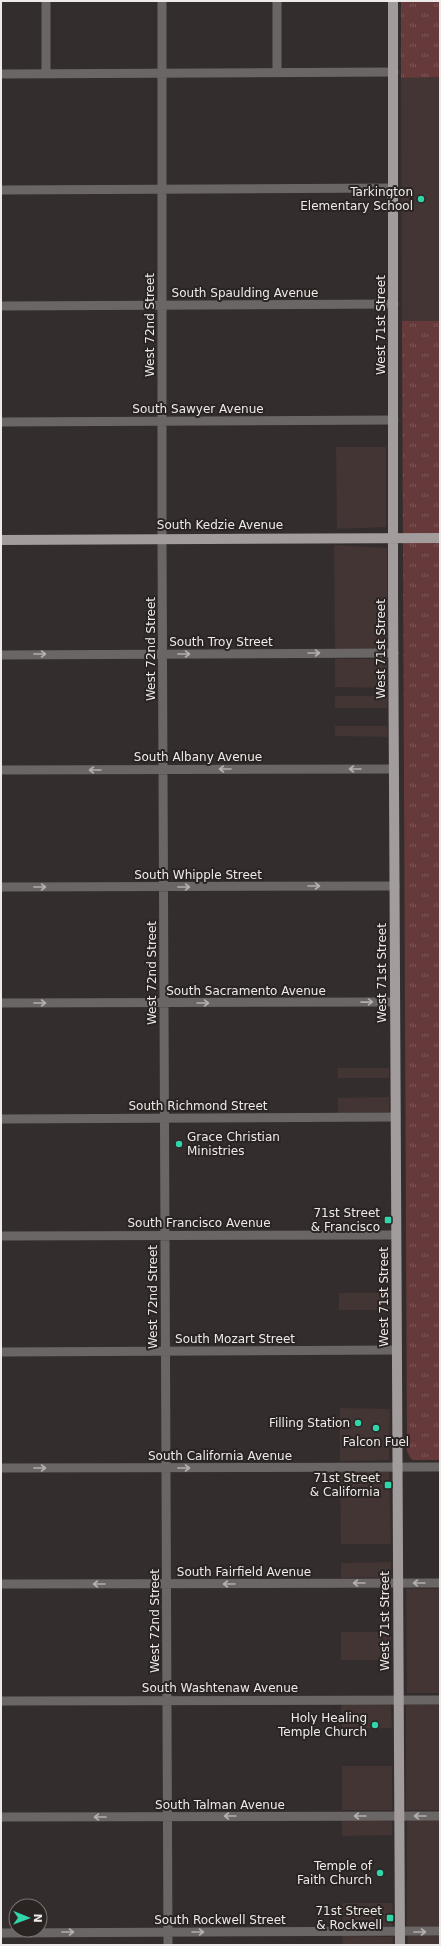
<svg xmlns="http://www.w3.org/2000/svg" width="441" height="1946" font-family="'DejaVu Sans',sans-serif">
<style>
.built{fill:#423534}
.park{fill:url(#park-tufts)}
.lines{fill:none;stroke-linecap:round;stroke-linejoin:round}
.minor{stroke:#6a6666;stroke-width:9}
.major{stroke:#a39c9c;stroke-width:10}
.oneway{stroke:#b3afaf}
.poi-dot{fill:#32d4a9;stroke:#2a2423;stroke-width:1.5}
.labels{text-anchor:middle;stroke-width:4;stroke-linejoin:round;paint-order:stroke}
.poi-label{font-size:12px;fill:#eeeaea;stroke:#2a2423;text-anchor:end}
.street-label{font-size:12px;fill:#eeeaea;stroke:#2a2423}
</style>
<defs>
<pattern id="park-tufts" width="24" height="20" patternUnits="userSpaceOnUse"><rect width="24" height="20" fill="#663a3a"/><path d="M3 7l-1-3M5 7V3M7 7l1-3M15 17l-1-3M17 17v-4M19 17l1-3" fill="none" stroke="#7c5757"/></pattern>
</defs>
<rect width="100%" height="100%" fill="#342d2d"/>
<path class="built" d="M440 77V321H402L401 78Z
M336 447H386V527L337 529Z
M334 545 387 548V649H335Z
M335 659H387V688L335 687Z
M335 696H388L387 708H335Z
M335 726H387L388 737 335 736Z
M338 1068H389V1078H338Z
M389 1097V1112L338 1113V1098Z
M339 1293H390V1310H339Z
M340 1408 390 1409 389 1460 340 1461Z
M340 1472H389L391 1544H341Z
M391 1562V1577L341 1578V1563Z
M406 1589H440V1693H407Z
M341 1632H391V1660H341Z
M341 1704 391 1705 392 1728 342 1729Z
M406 1705H440V1810H406Z
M342 1766H392V1810H342Z
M342 1820 392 1821V1835L342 1836Z
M407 1820H440V1926L407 1927Z
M342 1903H393L392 1926H343Z
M342 1936 393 1937V1945H343Z
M408 1936H440V1945H408Z"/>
<path class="park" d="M401 1H440V77L401 78Z
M402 321H440V1460H414L411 1459 407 1451Z"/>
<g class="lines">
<path class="minor" d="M46 1V74
M162 1V539L168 1945
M277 1V72
M1 74 394 72
M1 190 394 188
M1 306 394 304
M1 422 394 420
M1 655 394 653
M1 770 394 769
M1 887 395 886
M1 1003 395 1002
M1 1119 396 1117
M1 1236 396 1235
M1 1352 397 1350
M1 1468 440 1467
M1 1584 440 1583
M1 1701 440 1700
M1 1817 440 1816
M1 1933 440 1931"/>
<path class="major" d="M393 1V592L400 1945
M1 540 440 538"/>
</g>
<defs><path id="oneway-shaft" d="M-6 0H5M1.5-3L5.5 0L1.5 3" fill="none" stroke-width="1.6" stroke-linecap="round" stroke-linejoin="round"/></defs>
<g class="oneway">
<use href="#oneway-shaft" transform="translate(314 653)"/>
<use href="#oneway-shaft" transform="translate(40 654)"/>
<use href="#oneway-shaft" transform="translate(184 654)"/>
<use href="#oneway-shaft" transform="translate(225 769) rotate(180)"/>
<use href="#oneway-shaft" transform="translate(355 769) rotate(180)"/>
<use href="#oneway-shaft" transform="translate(95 770) rotate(180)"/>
<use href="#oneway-shaft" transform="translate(314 886)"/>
<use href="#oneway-shaft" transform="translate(40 887)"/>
<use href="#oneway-shaft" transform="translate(184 887)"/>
<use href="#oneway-shaft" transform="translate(367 1002) rotate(-1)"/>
<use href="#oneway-shaft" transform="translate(40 1003)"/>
<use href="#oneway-shaft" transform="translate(203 1003)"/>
<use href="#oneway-shaft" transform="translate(40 1468)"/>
<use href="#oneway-shaft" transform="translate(184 1468)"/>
<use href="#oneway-shaft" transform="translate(359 1583) rotate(180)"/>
<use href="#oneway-shaft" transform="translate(419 1583) rotate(180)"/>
<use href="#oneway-shaft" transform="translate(99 1584) rotate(180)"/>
<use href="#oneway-shaft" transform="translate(229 1584) rotate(180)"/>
<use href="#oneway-shaft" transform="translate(230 1816) rotate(180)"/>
<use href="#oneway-shaft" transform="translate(360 1816) rotate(180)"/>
<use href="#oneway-shaft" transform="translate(420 1816) rotate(180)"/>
<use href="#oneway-shaft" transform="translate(100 1817) rotate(180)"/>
<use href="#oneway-shaft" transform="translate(68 1932)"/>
<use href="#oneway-shaft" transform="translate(198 1932)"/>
<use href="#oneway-shaft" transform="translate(420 1932)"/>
</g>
<g class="poi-dot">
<circle cx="421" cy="199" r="4"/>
<circle cx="179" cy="1144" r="4"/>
<rect x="384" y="1216" width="8" height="8" rx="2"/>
<circle cx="358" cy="1423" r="4"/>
<circle cx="376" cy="1428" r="4"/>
<rect x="384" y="1481" width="8" height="8" rx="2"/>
<circle cx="375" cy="1725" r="4"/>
<circle cx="380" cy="1873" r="4"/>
<rect x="386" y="1914" width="8" height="8" rx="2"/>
</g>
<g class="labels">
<g class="poi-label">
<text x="413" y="196">Tarkington<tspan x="413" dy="14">Elementary School</tspan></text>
<text x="187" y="1141" text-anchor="start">Grace Christian<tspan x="187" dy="14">Ministries</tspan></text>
<text x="380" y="1217">71st Street<tspan x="380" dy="14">&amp; Francisco</tspan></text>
<text x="350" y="1427">Filling Station</text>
<text x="376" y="1446" text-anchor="middle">Falcon Fuel</text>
<text x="380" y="1482">71st Street<tspan x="380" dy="14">&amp; California</tspan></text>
<text x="367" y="1722">Holy Healing<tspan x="367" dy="14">Temple Church</tspan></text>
<text x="372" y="1870">Temple of<tspan x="372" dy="14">Faith Church</tspan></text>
<text x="382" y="1915">71st Street<tspan x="382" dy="14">&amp; Rockwell</tspan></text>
</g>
<g class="street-label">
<text x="245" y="297">South Spaulding Avenue</text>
<text transform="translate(150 325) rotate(-90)" y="4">West 72nd Street</text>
<text transform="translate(381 325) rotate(-90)" y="4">West 71st Street</text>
<text x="198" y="413">South Sawyer Avenue</text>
<text x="220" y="529">South Kedzie Avenue</text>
<text x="221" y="646">South Troy Street</text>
<text transform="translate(151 649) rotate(-90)" y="4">West 72nd Street</text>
<text transform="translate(381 649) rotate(-90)" y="4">West 71st Street</text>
<text x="198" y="761">South Albany Avenue</text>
<text x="198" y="879">South Whipple Street</text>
<text transform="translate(152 973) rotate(-90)" y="4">West 72nd Street</text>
<text transform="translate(382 973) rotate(-90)" y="4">West 71st Street</text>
<text x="246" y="995">South Sacramento Avenue</text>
<text x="198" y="1110">South Richmond Street</text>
<text x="199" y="1227">South Francisco Avenue</text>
<text transform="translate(153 1297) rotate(-90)" y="4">West 72nd Street</text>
<text transform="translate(384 1297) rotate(-90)" y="4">West 71st Street</text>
<text x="235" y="1343">South Mozart Street</text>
<text x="220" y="1460">South California Avenue</text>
<text x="244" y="1576">South Fairfield Avenue</text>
<text transform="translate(155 1621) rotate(-90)" y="4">West 72nd Street</text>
<text transform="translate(385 1621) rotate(-90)" y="4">West 71st Street</text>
<text x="220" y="1692">South Washtenaw Avenue</text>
<text x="220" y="1809">South Talman Avenue</text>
<text x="220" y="1924">South Rockwell Street</text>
</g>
</g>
<rect width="441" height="1946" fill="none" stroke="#eeeaea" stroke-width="4"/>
<g transform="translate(28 1918) rotate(91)"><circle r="19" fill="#2a2423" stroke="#787373"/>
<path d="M0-3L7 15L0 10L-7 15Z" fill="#32d4a9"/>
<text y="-6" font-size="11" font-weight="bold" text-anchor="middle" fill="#eeeaea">N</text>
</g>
</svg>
